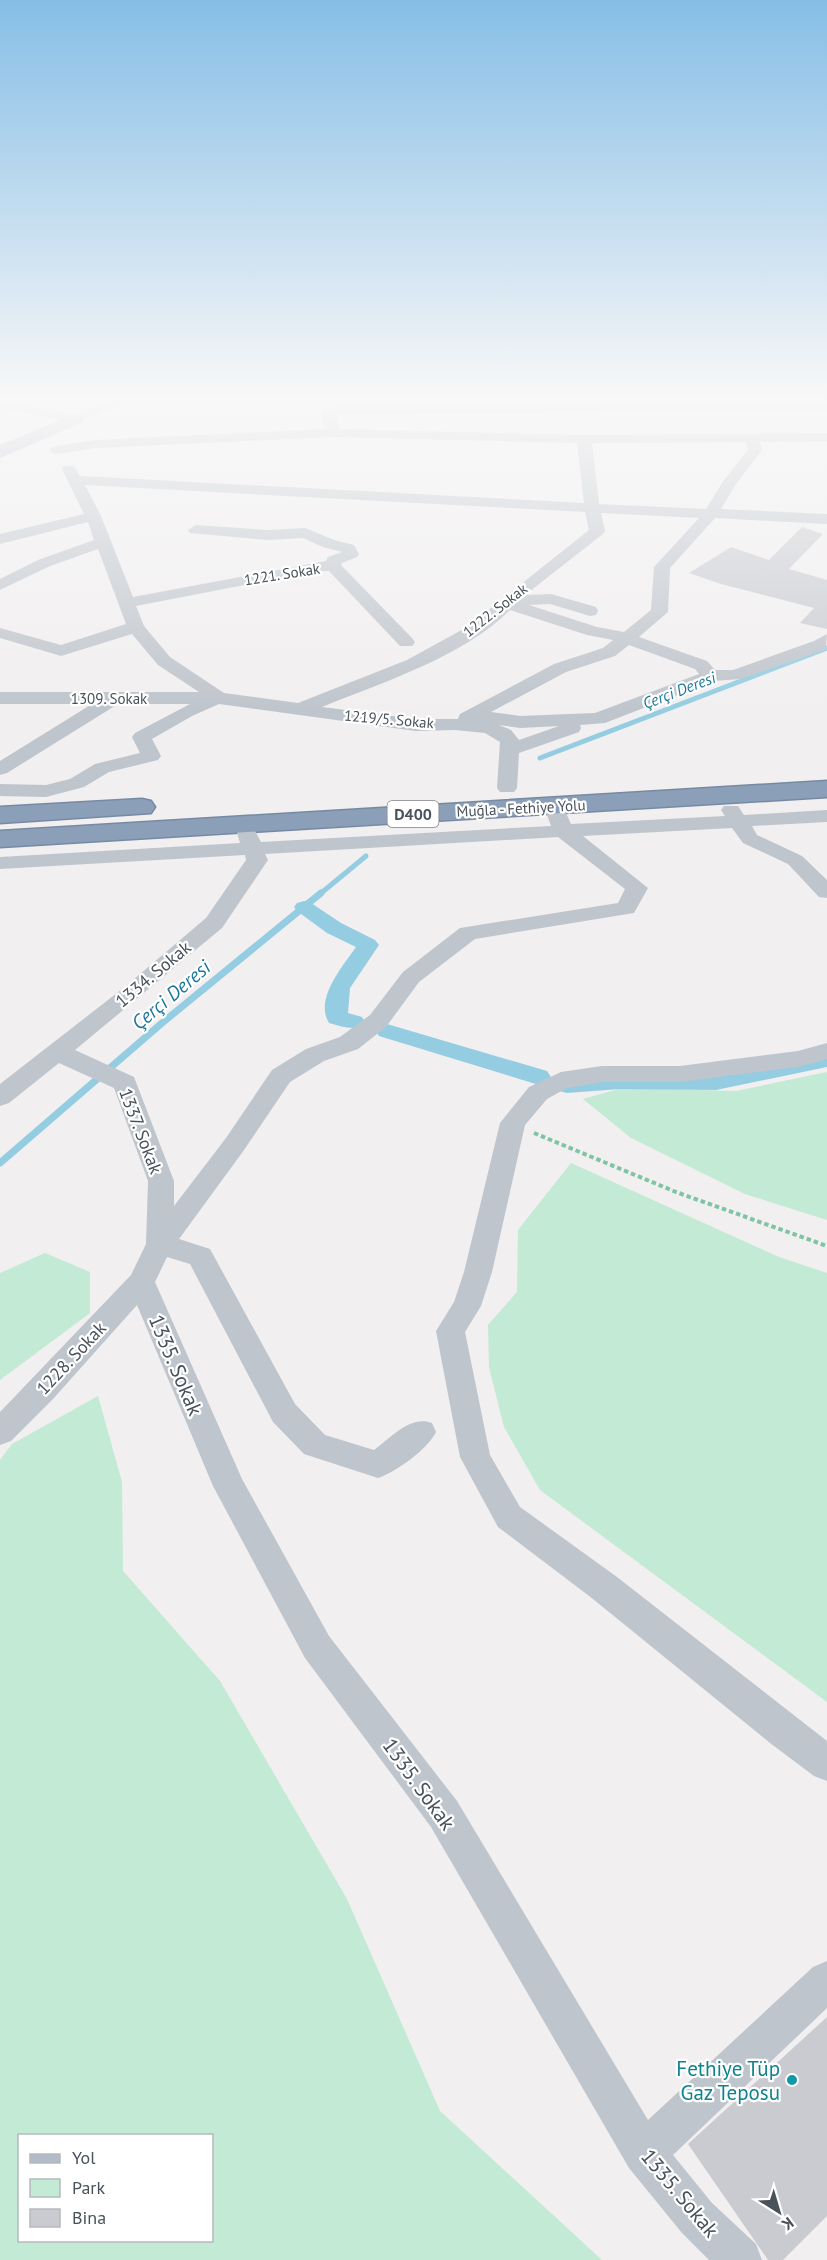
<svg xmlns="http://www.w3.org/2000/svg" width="827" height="2260" font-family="'PT Sans',sans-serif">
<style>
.green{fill:#c2ead4;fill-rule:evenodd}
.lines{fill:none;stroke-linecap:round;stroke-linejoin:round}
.stream-far2{stroke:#94cde2;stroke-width:4}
.stream-far1{stroke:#94cde2;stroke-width:5}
.stream{stroke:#94cde2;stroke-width:7}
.canal{fill:#94cde2;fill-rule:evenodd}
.building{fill:#c9cbd1}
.highway-casing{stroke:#778aa3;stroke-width:3}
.path{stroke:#7ec4a5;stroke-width:4;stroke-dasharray:4.5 3;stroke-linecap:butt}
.minor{fill:#bfc5cc;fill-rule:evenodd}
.major{fill:#b1bcca;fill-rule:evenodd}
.highway{fill:#8c9fb8;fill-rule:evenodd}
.culture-dot{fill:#0f9aa8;stroke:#fff;stroke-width:2}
.labels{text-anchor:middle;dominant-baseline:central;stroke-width:4.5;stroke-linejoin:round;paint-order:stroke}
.far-street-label{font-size:15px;fill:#49515a;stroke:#fff}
.far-water-label{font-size:16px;font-style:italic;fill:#1c7899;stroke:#fff}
.shield{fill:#fff;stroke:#80858c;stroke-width:1.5}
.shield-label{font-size:16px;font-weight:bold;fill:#49515a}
.street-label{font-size:18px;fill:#49515a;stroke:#fff}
.water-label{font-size:20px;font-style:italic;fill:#1c7899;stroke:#fff}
.near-street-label{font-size:21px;fill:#49515a;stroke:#fff}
.near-culture-label{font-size:21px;fill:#0d838f;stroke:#fff;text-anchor:end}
</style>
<rect width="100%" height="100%" fill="#f1efef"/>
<g class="green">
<polygon points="827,1072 827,1220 745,1194 631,1138 583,1099 622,1088 736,1091"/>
<polygon points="571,1163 779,1257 827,1273 827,1702 540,1490 504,1427 489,1367 488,1325 517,1292 518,1230"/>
<polygon points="45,1253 90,1272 90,1313 0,1380 0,1273"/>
<path d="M98,1396L122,1482L123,1571L220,1681L347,1899L440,2111L602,2260H0V1460L12,1444ZM20,2136H212V2240H20Z"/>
</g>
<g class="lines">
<polyline class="stream-far2" points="26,396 151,400 681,396"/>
<g class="stream-far1">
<polyline points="540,758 827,648"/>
<polyline points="320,894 366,856"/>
</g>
<polyline class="stream" points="0,1163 162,1023 321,893"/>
<g class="canal">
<path d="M304,901L311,903L341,923L375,940L379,945L350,988L348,1013L362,1017L365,1022L362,1027C351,1030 340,1026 329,1023C314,999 343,966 356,947L327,933L297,911L294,907L297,903Z"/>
<polygon points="387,1024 547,1071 551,1077 547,1083 539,1085 379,1036 376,1031 379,1026"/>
<polygon points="827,1051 827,1067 716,1090 620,1089 567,1093 559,1091 555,1085 559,1079 567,1077 620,1073 716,1074"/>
</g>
</g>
<g class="building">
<polygon points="802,527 823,534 789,569 827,580 827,629 800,623 814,608 721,584 689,573 731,547 769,560"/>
<polygon points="827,2017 827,2216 783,2260 768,2260 688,2144"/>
</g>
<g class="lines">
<g class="highway-casing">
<g id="highway">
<polygon points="827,781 827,797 0,847 0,831"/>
<polygon points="142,799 151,801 155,807 151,813 0,823 0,807"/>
</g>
</g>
<polyline class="path" points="534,1133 676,1192 827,1246"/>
<g class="minor">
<polygon points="119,396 136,396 134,399 75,423 0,408 0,400 74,415"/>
<path d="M827,402V410L335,415L339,429L584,435L827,433V441L760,442L762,450L736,484L721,509L827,514V524L715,518L670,568L668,612L639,637L707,661L715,670H733L814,641L827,634L826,649L741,679L713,681L605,723L580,725L581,728L579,732L519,753L517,788L514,792H500L497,788L500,742L485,733L455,730L416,731L219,704L192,716L152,739L161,756L158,760L109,772L84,787L46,797L0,796V784L46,785L70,779L95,764L140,753L132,737L135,733L190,704H118L7,773L0,775V761L92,704H0V692H199L158,665L132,634L61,656L0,638V628L61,645L126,624L98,549L50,566L0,590V579L38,560L94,540L88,522L0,544V534L84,514L62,469L64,466H74L80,476L584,503L577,443L333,437L95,448L57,454L52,453L50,450L52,447L95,440L325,429L321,412L323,409L342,405ZM746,442L748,450L724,480L706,509L599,504L592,443ZM85,485L585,512L589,530L467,627L407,660L298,703L224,693L170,657L144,626L136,606L317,571H329L400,646H412L415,642L412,638L341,565L342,563L357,557L359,554L354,545L334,540L305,528L267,530L196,525L188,530L190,533L267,540L303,538L323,547L342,552L328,557L326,561L133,597L101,516ZM601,513L699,518L654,567L651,610L624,632L597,627L529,605L550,604L590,616L596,615L598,611L596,607L551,594L525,595L603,534L605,531ZM510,610L587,635L613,640L603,648L554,664L460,714L458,719H416L322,707C383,682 463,657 510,610ZM629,645L695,669L699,674L595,713L520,716L491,712L566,672L615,656ZM499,725L520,728L559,726L519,740L511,730Z"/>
<path d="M554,800L561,802L571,824L725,816L721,810L724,806H738L744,815L827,810V822L752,826L757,835L802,856L827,880V898L819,897L788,864L743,843L732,828L583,836L648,888L634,913L475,939L419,982L386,1027L358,1049L324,1061L290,1082L244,1150L179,1239L210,1249L295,1404L325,1435L374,1450C391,1438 410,1415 432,1423L436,1432C428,1449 396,1472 378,1478L304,1454L273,1422L190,1264L167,1257L155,1282L242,1479L329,1636L457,1801L648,2120L813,1967L827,1961V2008L673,2155L712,2203L756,2244L762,2260H709L682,2233L629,2168L431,1827L305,1658L213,1486L137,1305L53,1399L11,1441L0,1445V1412L131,1275L146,1244L148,1181L114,1088L59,1063L9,1103L0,1106V1084L126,986L206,918L246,860L245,855L0,869V857L240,843L237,833L240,829L247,827L254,829L261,842L551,826L544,806L547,802ZM558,837L625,889L618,903L460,928L403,972L370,1015L340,1037L306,1049L272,1070L226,1138L174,1206V1181L134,1077L75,1050L222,928L268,860L265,854Z"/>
<polygon points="827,1043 827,1059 798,1067 680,1082 602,1082 567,1088 547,1099 525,1125 492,1272 481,1306 465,1332 490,1455 520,1507 617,1577 827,1741 827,1781 814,1776 770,1743 593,1599 498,1527 460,1457 436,1331 454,1302 464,1272 500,1123 529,1087 561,1072 602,1066 680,1066 798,1051"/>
</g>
<polygon class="major" points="75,414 81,415 84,419 81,423 0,458 0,445"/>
<use href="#highway" class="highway"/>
</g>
<linearGradient id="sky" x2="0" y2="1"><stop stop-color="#86bee6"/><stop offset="0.56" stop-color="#f9f8f8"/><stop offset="1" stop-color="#f9f8f8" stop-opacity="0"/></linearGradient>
<rect width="827" height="712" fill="url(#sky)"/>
<circle class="culture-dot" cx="792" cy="2080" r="6"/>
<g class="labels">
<g class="far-street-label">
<text transform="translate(282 574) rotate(-9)">1221. Sokak</text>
<text transform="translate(495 610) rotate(-38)">1222. Sokak</text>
<text x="109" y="698">1309. Sokak</text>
<text transform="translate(389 719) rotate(5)">1219/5. Sokak</text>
<text transform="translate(521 808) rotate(-3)">Muğla - Fethiye Yolu</text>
</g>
<g class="far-water-label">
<text transform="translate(679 690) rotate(-21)">Çerçi Deresi</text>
</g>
<rect class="shield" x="387.5" y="801" width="51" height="26" rx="4.5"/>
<g class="shield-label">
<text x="413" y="814">D400</text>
</g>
<g class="street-label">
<text transform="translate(153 974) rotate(-40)">1334. Sokak</text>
<text transform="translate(141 1131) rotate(69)">1337. Sokak</text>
<text transform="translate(71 1358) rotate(-47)">1228. Sokak</text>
</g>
<g class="water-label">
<text transform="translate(171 995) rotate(-40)">Çerçi Deresi</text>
</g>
<g class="near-street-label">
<text transform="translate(176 1365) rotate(67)">1335. Sokak</text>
<text transform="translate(419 1784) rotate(54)">1335. Sokak</text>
<text transform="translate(680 2193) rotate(50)">1335. Sokak</text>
</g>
<g class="near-culture-label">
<text x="780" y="2068">Fethiye Tüp<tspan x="780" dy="24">Gaz Teposu</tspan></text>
</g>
</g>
<rect x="18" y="2134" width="195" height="108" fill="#ffffff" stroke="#b6b9bd" stroke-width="1.5"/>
<rect x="30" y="2154" width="30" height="9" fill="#b1bcca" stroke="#b6b9bd" stroke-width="1.5"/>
<text x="72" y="2164" font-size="18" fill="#49515a">Yol</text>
<rect x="30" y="2179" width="30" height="18" fill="#c2ead4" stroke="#b6b9bd" stroke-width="1.5"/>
<text x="72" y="2194" font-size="18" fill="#49515a">Park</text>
<rect x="30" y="2209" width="30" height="18" fill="#c9cbd1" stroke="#b6b9bd" stroke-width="1.5"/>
<text x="72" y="2224" font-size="18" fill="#49515a">Bina</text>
<g transform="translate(779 2212) rotate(143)" stroke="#ffffff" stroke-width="4.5" paint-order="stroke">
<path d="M0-4.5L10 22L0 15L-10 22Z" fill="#49515a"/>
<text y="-9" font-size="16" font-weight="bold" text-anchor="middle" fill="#49515a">K</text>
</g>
</svg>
